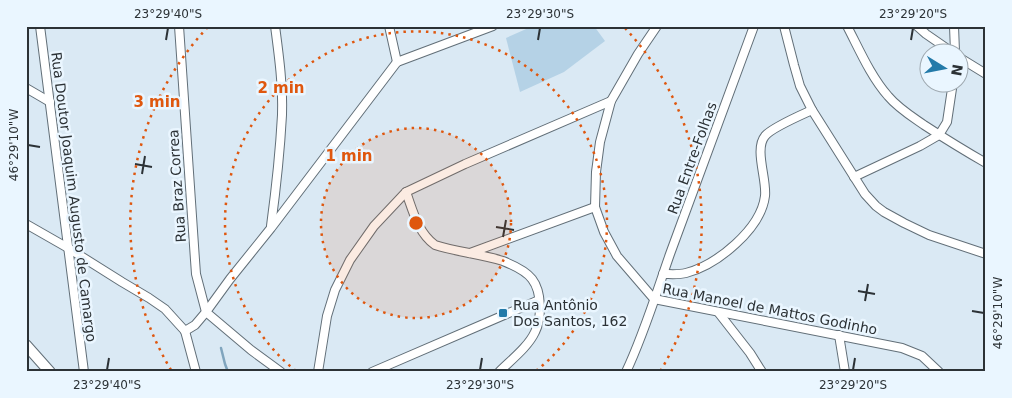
<svg xmlns="http://www.w3.org/2000/svg" width="1012" height="398" font-family="'DejaVu Sans',sans-serif">
<style>
.green{fill:#b5d2e6}
.lines{fill:none;stroke-linecap:round;stroke-linejoin:round}
.stream{stroke:#80a5be;stroke-width:2.5}
.minor-casing{stroke:#626f78;stroke-width:10}
.secondary-casing{stroke:#626f78;stroke-width:12}
.minor{stroke:#fff;stroke-width:8}
.secondary{stroke:#fff;stroke-width:10}
.ticks{fill:none;stroke:#2c3236;stroke-width:2}
.ring{fill:none;stroke:#df570e;stroke-width:2.5;stroke-dasharray:2.5 5}
.poi-dot{fill:#237aa9;stroke:#eaf6ff;stroke-width:2}
.labels{text-anchor:middle;dominant-baseline:central;stroke-width:5;stroke-linejoin:round;paint-order:stroke}
.street-label{font-size:14px;fill:#2c3236;stroke:#eaf6ff}
.poi-label{font-size:14px;fill:#2c3236;stroke:#eaf6ff;text-anchor:start}
.centre{fill:#df570e;stroke:#eaf6ff;stroke-width:2.5}
.ring-label{font-size:15px;text-anchor:middle;font-weight:bold;fill:#df570e;stroke:#eaf6ff;stroke-width:5;stroke-linejoin:round;paint-order:stroke}
.neatline{fill:none;stroke:#2c3236;stroke-width:2}
.ticks-label{font-size:12px;text-anchor:middle;fill:#2c3236}
</style>
<rect width="100%" height="100%" fill="#dae9f4"/>
<polygon class="green" points="533,26 594,26 605,41 564,72 520,92 506,38"/>
<g class="lines">
<polyline class="stream" points="221,348 225,364 228,372"/>
<g class="minor-casing">
<g id="minor">
<polyline points="40,26 84,372"/>
<polyline points="179,26 195,260 196,274 206,312 251,350 281,372"/>
<polyline points="389,26 397,62"/>
<polyline points="657,26 638,54 611,101 600,142 596,172 595,207 604,232 617,256 654,299 902,348 922,356 939,372"/>
<polyline points="784,26 794,65 800,86 812,110 865,194 876,206 884,212 904,223 929,235 986,254"/>
<path d="M847,26C859,49 871,77 888,96C898,108 911,116 924,125C944,138 965,151 986,163"/>
<polyline points="917,26 926,34 952,52"/>
<polyline points="954,26 955,52"/>
<polyline points="960,58 986,74"/>
<polyline points="26,88 50,102"/>
<polyline points="854,177 920,146 939,135 947,122 953,82"/>
<path d="M406,192C413,211 418,233 435,245C457,252 481,254 503,261C513,265 526,271 532,279C542,292 542,318 535,332C528,347 511,360 499,372"/>
<polyline points="26,224 68,248 122,282 149,298 165,309 185,331"/>
<path d="M271,226C276,189 280,152 282,115C283,85 279,56 275,26"/>
<polyline points="470,253 595,207"/>
<path d="M663,274C670,274 678,275 686,273C717,265 761,229 765,196C767,179 754,149 765,136C771,128 801,115 812,110"/>
<polyline points="718,312 750,353 762,372"/>
<polyline points="185,331 195,325 206,312 230,279 271,228 397,62 493,26"/>
<polyline points="185,331 196,372"/>
<polyline points="839,335 845,372"/>
<polyline points="318,372 327,316 335,290 350,260 374,226 406,192 465,164 611,101"/>
<polyline points="372,372 539,300"/>
<path d="M626,372C644,334 656,294 670,254C698,178 726,102 754,26"/>
</g>
</g>
<g class="secondary-casing">
<polyline id="secondary" points="26,345 50,372"/>
</g>
<use href="#minor" class="minor"/>
<use href="#secondary" class="secondary"/>
</g>
<path class="ticks" d="M166,40L168,28M538,40L540,28M911,40L913,28M28,145L40,147M135,164L152,167M142,174L145,156M496,227L514,230M503,237L506,220M858,291L875,294M865,301L868,284M972,311L984,313M107,370L109,358M480,370L482,358M853,370L855,358"/>
<circle cx="416" cy="223" r="95" fill="#df570e" fill-opacity=".12"/>
<g class="ring">
<circle cx="416" cy="223" r="95"/>
<path d="M296 371A191 191 0 1 1 536 371"/>
<path d="M171 370A286 286 0 0 1 207 28M625 28A286 286 0 0 1 661 370"/>
</g>
<rect class="poi-dot" x="498" y="308" width="10" height="10" rx="2.5"/>
<g class="labels">
<g class="street-label">
<text transform="translate(692 158) rotate(-70)">Rua Entre-Folhas</text>
<text transform="translate(177 186) rotate(-94)">Rua Braz Correa</text>
<text transform="translate(74 197) rotate(83)">Rua Doutor Joaquim Augusto de Camargo</text>
<text transform="translate(770 309) rotate(11)">Rua Manoel de Mattos Godinho</text>
</g>
<g class="poi-label">
<text x="513" y="305">Rua Antônio<tspan x="513" dy="16">Dos Santos, 162</tspan></text>
</g>
</g>
<circle cx="416" cy="223" r="8" class="centre"/>
<g class="ring-label">
<text x="281" y="93">2 min</text>
<text x="157" y="107">3 min</text>
<text x="349" y="161">1 min</text>
</g>
<rect width="1012" height="398" fill="none" stroke="#eaf6ff" stroke-width="55"/>
<g transform="translate(944 68) rotate(100)"><circle r="24" fill="#eaf6ff" stroke="#9ea8af"/>
<path d="M0-4L9 19L0 12L-9 19Z" fill="#237aa9"/>
<text y="-8" font-size="14" font-weight="bold" text-anchor="middle" fill="#2c3236">N</text>
</g>
<rect x="28" y="28" width="956" height="342" class="neatline"/>
<g class="ticks-label">
<text x="168" y="18">23°29'40"S</text>
<text x="540" y="18">23°29'30"S</text>
<text x="913" y="18">23°29'20"S</text>
<text transform="translate(14 145) rotate(-90)" y="4">46°29'10"W</text>
<text transform="translate(998 313) rotate(-90)" y="4">46°29'10"W</text>
<text x="107" y="389">23°29'40"S</text>
<text x="480" y="389">23°29'30"S</text>
<text x="853" y="389">23°29'20"S</text>
</g>
</svg>
